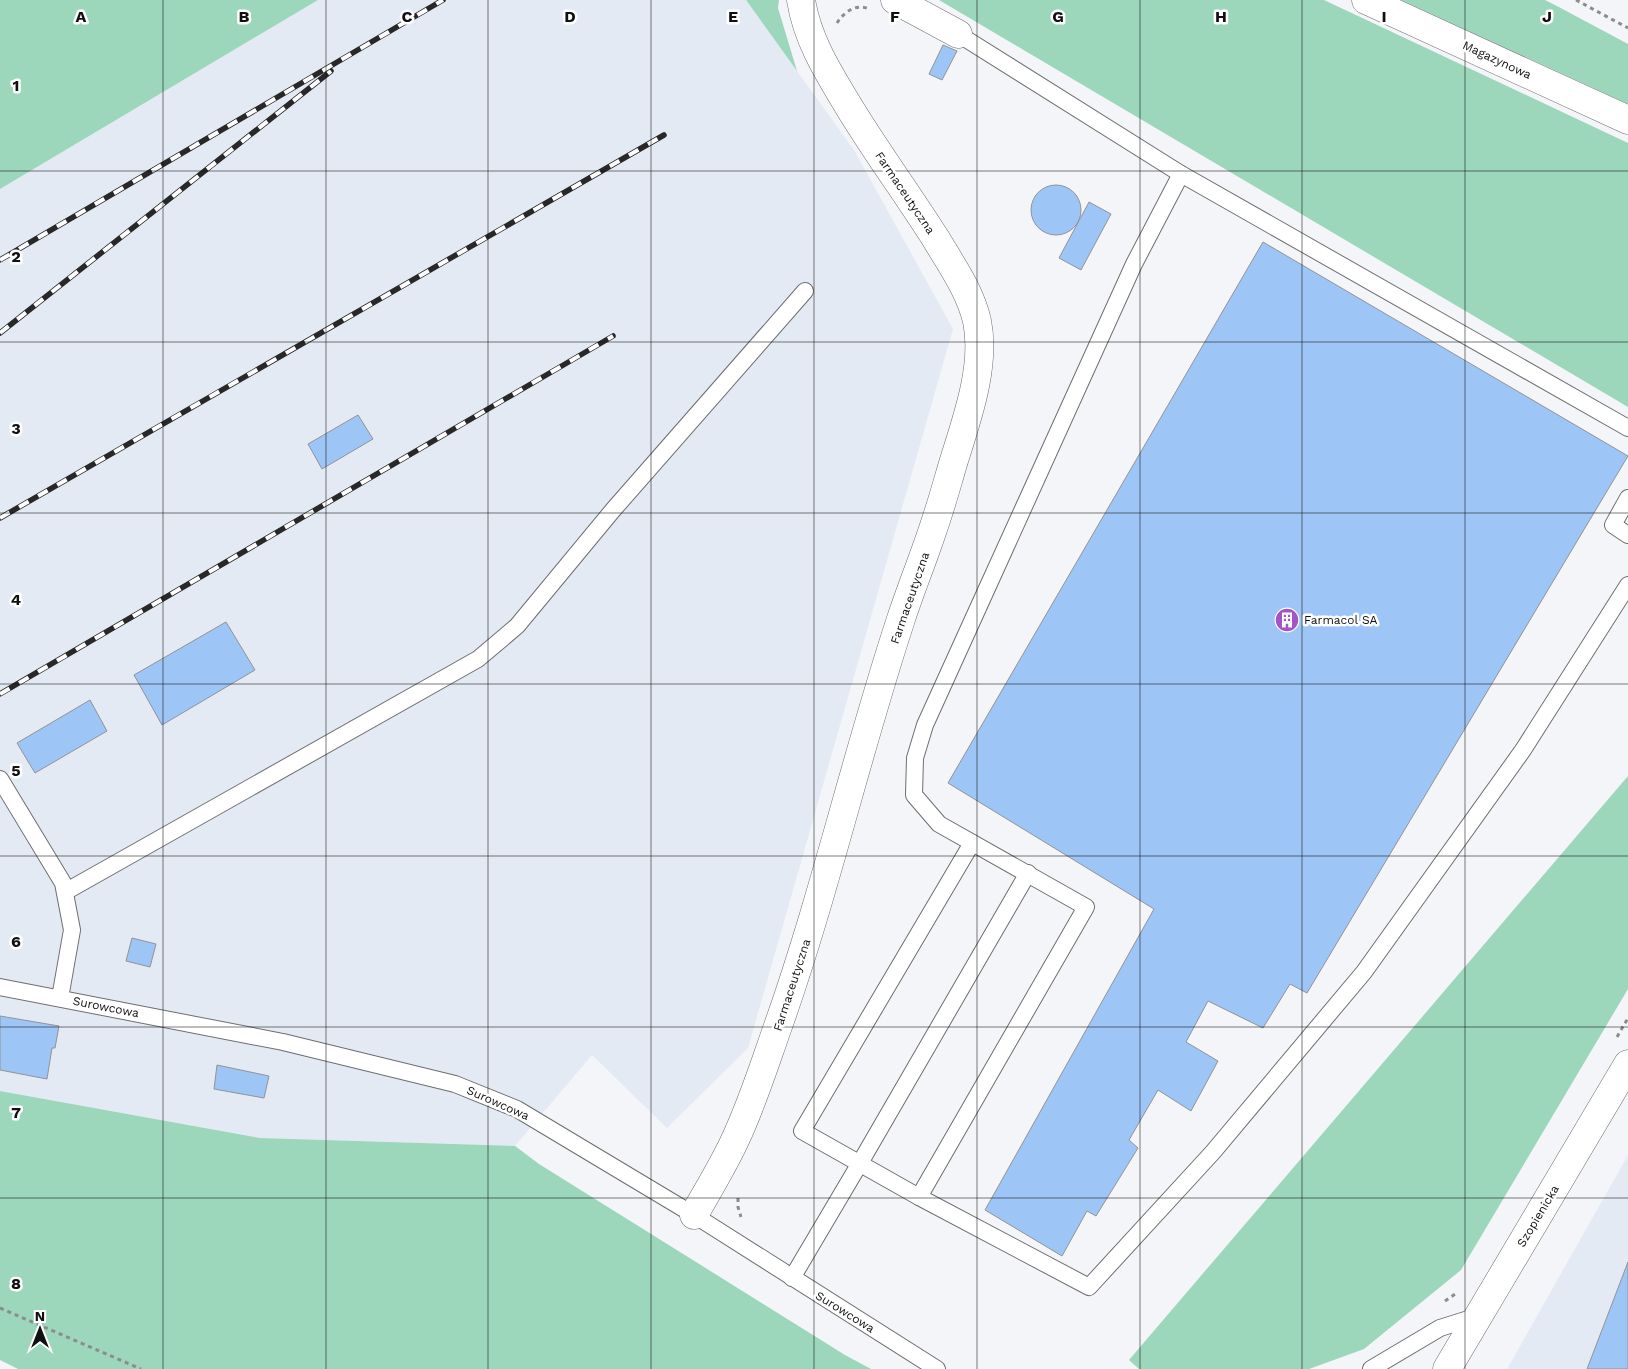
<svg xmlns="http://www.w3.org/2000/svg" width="1628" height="1369" font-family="'Work Sans',sans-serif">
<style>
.built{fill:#e4eaf3}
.green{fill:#9cd6bb}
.building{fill:#9dc5f5;stroke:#929395}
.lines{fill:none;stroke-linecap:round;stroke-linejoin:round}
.service-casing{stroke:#6d6e70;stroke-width:18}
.minor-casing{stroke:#6d6e70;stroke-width:29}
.tertiary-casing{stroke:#6d6e70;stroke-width:29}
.path{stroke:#8b8c8e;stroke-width:3;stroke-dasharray:4 4;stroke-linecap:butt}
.service{stroke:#fff;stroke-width:16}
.minor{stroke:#fff;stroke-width:28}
.tertiary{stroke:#fff;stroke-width:28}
.rail-casing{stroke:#282829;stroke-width:5.5}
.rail{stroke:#fff;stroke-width:4;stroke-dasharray:11;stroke-linecap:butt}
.grid{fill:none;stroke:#101011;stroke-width:1;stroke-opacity:0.55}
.labels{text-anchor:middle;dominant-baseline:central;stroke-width:5;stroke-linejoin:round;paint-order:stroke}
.street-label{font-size:12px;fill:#101011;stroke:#fff}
.poi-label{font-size:12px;fill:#101011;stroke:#fff;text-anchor:start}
.grid-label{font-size:16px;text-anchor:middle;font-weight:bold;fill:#101011;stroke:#fff;stroke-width:5;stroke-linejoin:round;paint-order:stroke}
</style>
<rect width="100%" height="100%" fill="#f4f5f8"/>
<g class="built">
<polygon points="318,0 746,0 854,150 953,329 748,1048 667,1128 592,1055 515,1146 260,1138 0,1091 0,189"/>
<polygon points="1628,1155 1628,1369 1507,1369"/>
</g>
<g class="green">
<polygon points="0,0 318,0 0,189"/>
<polygon points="746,0 779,0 778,8 797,71"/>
<polygon points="939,0 1324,0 1628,143 1628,407"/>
<polygon points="1401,0 1545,0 1555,5 1628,44 1628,104"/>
<polygon points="1628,776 1628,989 1461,1270 1364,1349 1309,1369 1139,1369 1129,1360"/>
<polygon points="0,1091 260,1138 515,1146 539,1164 845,1355 871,1369 18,1369 0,1360"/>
</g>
<g class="building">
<polygon points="943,45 957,51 942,80 929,74"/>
<circle cx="1056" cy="210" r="25"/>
<polygon points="1089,202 1111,214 1081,270 1059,258"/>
<polygon points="1263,242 1628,456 1307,993 1290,984 1263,1028 1208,1001 1186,1042 1218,1061 1191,1111 1158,1090 1129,1140 1138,1148 1096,1216 1087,1211 1062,1256 985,1210 1154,909 948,783"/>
<polygon points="358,415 373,439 322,469 308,444"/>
<polygon points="226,622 255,670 162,725 134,675"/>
<polygon points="90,700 107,731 35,773 17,743"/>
<polygon points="132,938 156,944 150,967 126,961"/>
<polygon points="0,1016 59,1026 55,1048 52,1048 47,1079 0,1070"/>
<polygon points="217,1065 269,1076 264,1098 214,1089"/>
<polygon points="1628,1262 1628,1369 1587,1369"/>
</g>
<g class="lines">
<g class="service-casing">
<g id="service">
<polyline points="958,34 1181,174"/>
<polyline points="1628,498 1613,525 1628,535"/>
<polyline points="0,779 63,883 72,930 60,998"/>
<polyline points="972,843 802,1131 919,1197 1089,1287 1213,1152 1364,972 1523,750 1628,585"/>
<polyline points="65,892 478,659 517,626 613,510 805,291"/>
<polyline points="0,987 283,1042 455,1084 517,1109 694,1215 937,1369"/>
<polyline points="919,1197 1086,907 939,824 914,795 915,758 925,725 1134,264 1181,174 1628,428"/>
<polyline points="792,1278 860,1163 1028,873"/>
<polyline points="1371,1369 1440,1328 1478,1316"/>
</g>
</g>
<g class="minor-casing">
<g id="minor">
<polyline points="895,0 958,34"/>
<polyline points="1366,0 1628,120"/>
<path d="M694,1215C708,1190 723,1166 735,1140C752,1104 764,1066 777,1029C825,894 856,755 901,619C911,588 924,557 934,526C942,503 948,480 955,457C968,416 986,364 977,321C970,291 952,266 936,239C907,193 874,149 846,102C826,69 807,38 801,0"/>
</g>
</g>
<g class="tertiary-casing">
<polyline id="tertiary" points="1447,1369 1628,1064"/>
</g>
<g class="path">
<polyline points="1576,0 1628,28"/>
<path d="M837,23C844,12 856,3 869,9"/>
<polyline points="1617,1037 1628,1018"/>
<polyline points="738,1198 738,1207 741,1217"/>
<polyline points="1445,1301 1458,1292"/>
<polyline points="0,1308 141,1369"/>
</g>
<use href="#service" class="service"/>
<use href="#minor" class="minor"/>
<use href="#tertiary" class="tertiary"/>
<g class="rail-casing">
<g id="rail">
<polyline points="0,260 443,0"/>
<polyline points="0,333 331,71"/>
<polyline points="0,518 664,135"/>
<polyline points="0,694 613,336"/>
</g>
</g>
<use href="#rail" class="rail"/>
</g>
<path class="grid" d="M163,0V1369M326,0V1369M488,0V1369M651,0V1369M814,0V1369M977,0V1369M1140,0V1369M1302,0V1369M1465,0V1369M0,171H1628M0,342H1628M0,513H1628M0,684H1628M0,856H1628M0,1027H1628M0,1198H1628"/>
<defs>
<g id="building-disc" transform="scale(1.25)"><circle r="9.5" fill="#a354c6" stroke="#fff"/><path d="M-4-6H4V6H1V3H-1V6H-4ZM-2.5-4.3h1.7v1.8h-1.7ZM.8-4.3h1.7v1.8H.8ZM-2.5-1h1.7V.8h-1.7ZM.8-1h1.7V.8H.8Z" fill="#fff"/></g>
</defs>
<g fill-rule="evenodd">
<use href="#building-disc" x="1287" y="620"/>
</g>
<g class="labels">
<g class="street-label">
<text transform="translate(1497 60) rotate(25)">Magazynowa</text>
<text transform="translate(905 193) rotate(56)">Farmaceutyczna</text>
<text transform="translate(910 598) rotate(-71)">Farmaceutyczna</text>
<text transform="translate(792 985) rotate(-72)">Farmaceutyczna</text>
<text transform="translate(106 1007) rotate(11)">Surowcowa</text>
<text transform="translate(498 1103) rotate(24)">Surowcowa</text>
<text transform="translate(1538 1216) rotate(-59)">Szopienicka</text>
<text transform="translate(845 1312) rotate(32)">Surowcowa</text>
</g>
<g class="poi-label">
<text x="1304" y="620">Farmacol SA</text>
</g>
</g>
<g class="grid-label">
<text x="81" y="22">A</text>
<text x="244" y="22">B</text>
<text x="407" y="22">C</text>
<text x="570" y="22">D</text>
<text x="733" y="22">E</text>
<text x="895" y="22">F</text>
<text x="1058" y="22">G</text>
<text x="1221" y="22">H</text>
<text x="1384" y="22">I</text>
<text x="1547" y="22">J</text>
<text x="16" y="91">1</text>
<text x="16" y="262">2</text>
<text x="16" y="434">3</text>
<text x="16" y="605">4</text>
<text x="16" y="776">5</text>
<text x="16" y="947">6</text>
<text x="16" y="1118">7</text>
<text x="16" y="1289">8</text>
</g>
<g transform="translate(40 1329)" stroke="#ffffff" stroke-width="4" paint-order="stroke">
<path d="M0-4L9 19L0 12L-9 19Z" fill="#101011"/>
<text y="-8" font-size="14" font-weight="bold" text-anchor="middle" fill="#101011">N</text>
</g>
</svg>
